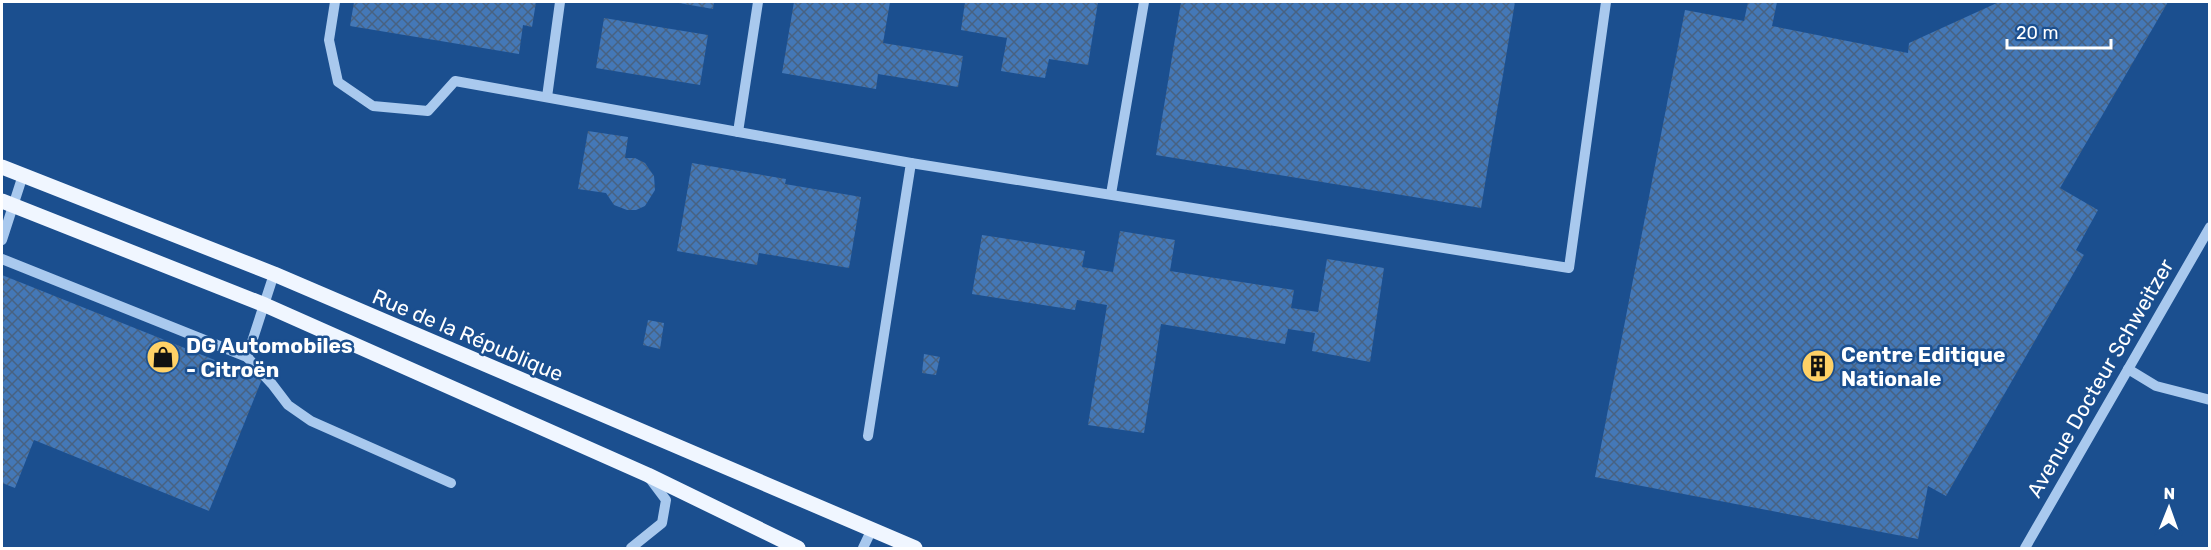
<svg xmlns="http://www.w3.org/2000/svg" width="2211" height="550" font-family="Rubik,sans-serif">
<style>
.building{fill:url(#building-cross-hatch)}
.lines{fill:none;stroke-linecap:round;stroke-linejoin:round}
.minor{stroke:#a9c9ee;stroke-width:10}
.major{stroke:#f0f6ff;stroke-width:15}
.labels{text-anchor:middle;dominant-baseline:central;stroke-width:5;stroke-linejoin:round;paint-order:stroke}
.street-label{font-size:21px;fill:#fff;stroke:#1b4f8f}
.poi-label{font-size:21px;font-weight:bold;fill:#fff;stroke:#1b4f8f;text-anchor:start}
</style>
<defs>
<pattern id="building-cross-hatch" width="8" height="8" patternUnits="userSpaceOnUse" patternTransform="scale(1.5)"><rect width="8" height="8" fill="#4478b7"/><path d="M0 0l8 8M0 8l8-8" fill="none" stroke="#486282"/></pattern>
</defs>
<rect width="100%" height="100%" fill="#1b4f8f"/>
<g class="building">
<polygon points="354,2 536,2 532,27 523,25 519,54 350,26"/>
<polygon points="673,2 714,2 713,9"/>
<polygon points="794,2 890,2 883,43 963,56 958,87 878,74 876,89 782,73"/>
<polygon points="965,2 1098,2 1088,65 1049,59 1045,78 1001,71 1007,38 961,30"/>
<polygon points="1181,2 1515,2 1481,208 1156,155"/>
<polygon points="1748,2 1777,2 1772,26 1908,53 1909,43 1999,2 2168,2 2060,188 2098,210 2076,250 2084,255 1946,496 1928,486 1918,539 1595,477 1685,10 1744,21"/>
<polygon points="604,18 708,35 700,85 596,68"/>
<polygon points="588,131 628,137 625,158 635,158 645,163 654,176 655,190 645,206 636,210 627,210 614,205 606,193 578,189"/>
<polygon points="692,163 786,179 785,184 861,197 849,268 759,253 757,265 677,251"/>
<polygon points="1120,231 1175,240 1170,271 1294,290 1291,308 1318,312 1327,259 1384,268 1370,362 1312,351 1315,333 1288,329 1285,344 1161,324 1144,433 1088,425 1107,305 1077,300 1075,310 972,294 982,235 1085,251 1082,267 1113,272"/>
<polygon points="2,275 262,379 209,511 34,440 15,488 2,483"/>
<polygon points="648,320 664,323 660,349 643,345"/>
<polygon points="924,354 940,357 936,375 922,373"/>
</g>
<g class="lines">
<g class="minor">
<polyline points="335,2 329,40 338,82 373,106 428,111 455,81 911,163 868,436"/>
<polyline points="547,97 560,2"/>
<polyline points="738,132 758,2"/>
<polyline points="911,163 1569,268 1606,2"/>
<polyline points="1111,194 1144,2"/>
<polyline points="2,240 23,175"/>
<polyline points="2,259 247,357 274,274"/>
<polyline points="247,357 272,384 288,405 311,421 451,483"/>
<polyline points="2128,369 2156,386 2210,400"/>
<polyline points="631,548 662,523 666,500 648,476"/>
<polyline points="863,548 872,529"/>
<polyline points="2025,548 2210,227"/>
</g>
<g class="major">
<polyline points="2,167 274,274 915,548"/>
<polyline points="2,201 265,305 648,475 798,548"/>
</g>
</g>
<defs>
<g id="shop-disc" transform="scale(1.725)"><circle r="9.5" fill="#ffd166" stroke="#1b4f8f"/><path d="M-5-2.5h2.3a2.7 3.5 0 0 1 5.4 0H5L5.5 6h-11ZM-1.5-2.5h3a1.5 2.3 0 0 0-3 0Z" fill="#111"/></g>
<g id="building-disc" transform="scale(1.725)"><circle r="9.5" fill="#ffd166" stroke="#1b4f8f"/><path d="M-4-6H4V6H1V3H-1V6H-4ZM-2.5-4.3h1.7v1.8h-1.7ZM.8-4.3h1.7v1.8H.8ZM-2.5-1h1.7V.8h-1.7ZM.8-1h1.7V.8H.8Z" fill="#111"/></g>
</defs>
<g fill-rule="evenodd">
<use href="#shop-disc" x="163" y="357"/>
<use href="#building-disc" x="1818" y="366"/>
</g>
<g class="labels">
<g class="street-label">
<text transform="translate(468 335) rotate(23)">Rue de la République</text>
<text transform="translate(2100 378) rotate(-60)">Avenue Docteur Schweitzer</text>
</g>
<g class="poi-label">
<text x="186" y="345">DG Automobiles<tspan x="186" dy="24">- Citroën</tspan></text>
<text x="1841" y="354">Centre Editique<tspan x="1841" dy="24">Nationale</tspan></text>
</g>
</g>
<rect width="2211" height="550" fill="none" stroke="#ffffff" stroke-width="6"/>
<g transform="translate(2169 508) rotate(1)" stroke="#1b4f8f" stroke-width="4.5" paint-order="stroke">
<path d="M0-4.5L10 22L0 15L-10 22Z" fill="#ffffff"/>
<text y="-9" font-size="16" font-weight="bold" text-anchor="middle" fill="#ffffff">N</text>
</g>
<path d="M2007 39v9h104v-9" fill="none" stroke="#ffffff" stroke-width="3"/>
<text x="2016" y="39" font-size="18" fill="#ffffff" stroke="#1b4f8f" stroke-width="4.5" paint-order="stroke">20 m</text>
</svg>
